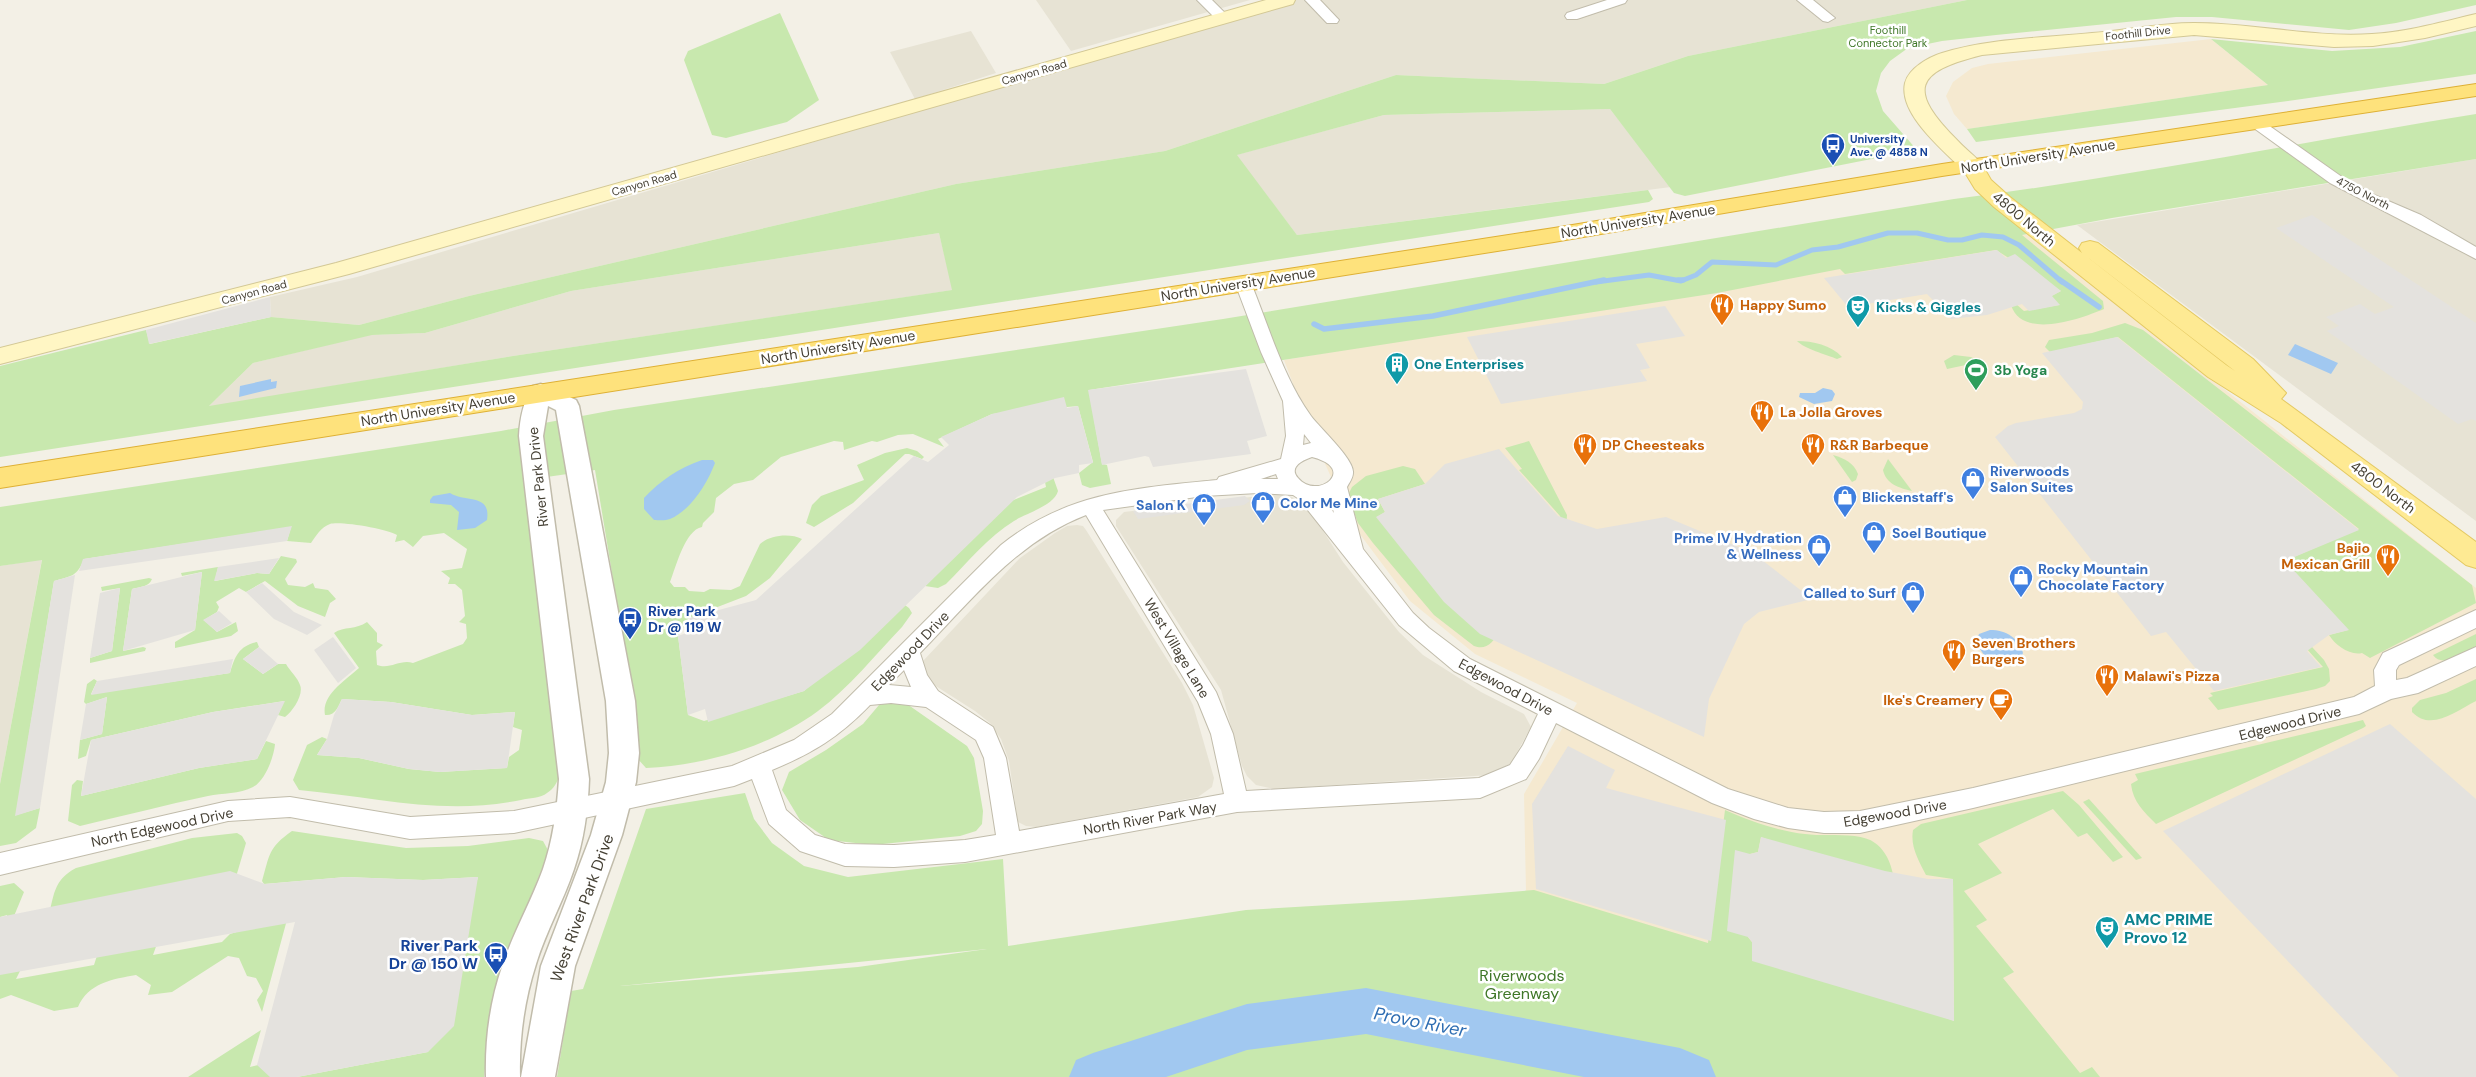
<svg xmlns="http://www.w3.org/2000/svg" width="2476" height="1077" font-family="'DM Sans',sans-serif">
<style>
.residential{fill:#e7e3d4}
.commercial{fill:#f5e9d0}
.green{fill:#c8e8ae;fill-rule:evenodd}
.parking{fill:#e4e2de}
.water{fill:#a1c8f0}
.lines{fill:none;stroke-linecap:round;stroke-linejoin:round}
.stream-far1{stroke:#a1c8f0;stroke-width:5}
.stream{stroke:#a1c8f0;stroke-width:5.5}
.river{fill:#a1c8f0;fill-rule:evenodd}
.minor-casing{stroke:#c1bcab;stroke-width:2}
.tertiary-casing{stroke:#c1bcab;stroke-width:3}
.secondary-casing{stroke:#d3c895;stroke-width:2}
.primary-casing{stroke:#e4c963;stroke-width:2}
.trunk-casing{stroke:#deb035;stroke-width:2}
.minor{fill:#fff;fill-rule:evenodd}
.tertiary{fill:#fff;fill-rule:evenodd}
.secondary{fill:#fff6c4;fill-rule:evenodd}
.primary{fill:#feea93;fill-rule:evenodd}
.trunk{fill:#fee27c;fill-rule:evenodd}
.labels{text-anchor:middle;dominant-baseline:central;stroke-width:5;stroke-linejoin:round;paint-order:stroke}
.far-park-label{font-size:11px;fill:#3f7728;stroke:#fff}
.far-street-label{font-size:11px;fill:#464135;stroke:#fff}
.far-transit-label{font-size:11px;font-weight:bold;fill:#164399;stroke:#fff;text-anchor:start}
.street-label{font-size:14px;fill:#464135;stroke:#fff}
.food-label{font-size:14px;font-weight:bold;fill:#c56008;stroke:#fff;text-anchor:start}
.culture-label{font-size:14px;font-weight:bold;fill:#0d838f;stroke:#fff;text-anchor:start}
.leisure-label{font-size:14px;font-weight:bold;fill:#27864d;stroke:#fff;text-anchor:start}
.shop-label{font-size:14px;font-weight:bold;fill:#366cbe;stroke:#fff;text-anchor:start}
.transit-label{font-size:14px;font-weight:bold;fill:#164399;stroke:#fff;text-anchor:start}
.near-street-label{font-size:16px;fill:#464135;stroke:#fff}
.near-culture-label{font-size:16px;font-weight:bold;fill:#0d838f;stroke:#fff;text-anchor:start}
.near-transit-label{font-size:16px;font-weight:bold;fill:#164399;stroke:#fff;text-anchor:end}
.near-park-label{font-size:16px;fill:#3f7728;stroke:#fff}
.near-water-label{font-size:18px;font-style:italic;fill:#2e6db2;stroke:#fff}
</style>
<rect width="100%" height="100%" fill="#f3f0e6"/>
<g class="residential">
<polygon points="1036,0 1250,0 1071,51"/>
<polygon points="1294,0 1967,0 1688,56 1604,84 1396,75 1165,151 956,184 469,296 359,325 271,317 270,297 357,277"/>
<polygon points="971,31 996,73 915,99 890,52"/>
<polygon points="1610,109 1671,187 1297,235 1236,155 1384,115"/>
<polygon points="2476,159 2476,521 2077,225"/>
<polygon points="939,233 953,290 507,357 208,407 253,363 368,335 425,333 571,291"/>
<polygon points="1276,494 1292,497 1302,503 1311,512 1343,562 1399,632 1423,655 1481,692 1524,714 1531,727 1511,763 1490,775 1274,789 1256,785 1247,776 1242,766 1221,690 1116,526 1116,520 1124,512"/>
<polygon points="1077,525 1083,526 1086,530 1182,683 1193,705 1214,778 1212,787 1198,797 1036,827 1026,826 1018,822 1017,816 1009,761 1001,739 990,723 975,711 931,683 922,669 923,661 1020,558 1055,533 1067,526"/>
<polygon points="42,559 0,784 0,566"/>
</g>
<g class="commercial">
<polygon points="2211,39 2268,85 1967,129 1954,114 1946,96 1953,82 1972,68 1988,64"/>
<polygon points="2028,234 2476,588 2476,1077 2054,1077 1982,1032 1526,891 1524,794 1577,703 1475,654 1410,601 1353,525 1316,444 1284,360"/>
</g>
<g class="green">
<path d="M1967,0H2476V5L2396,23L2349,30L2212,17H2176L1996,35L1942,41L1908,48L1890,61L1881,73L1876,91L1883,111L1917,150L1685,196L1674,193L1610,109L1384,115L1237,155L1297,235L1648,190L1653,199L1649,202L0,457V366L146,330L150,344L271,317L359,325L469,296L956,184L1165,151L1396,75L1604,84L1688,56ZM939,233L952,290L507,357L209,406L253,363L372,335L425,333L571,291Z"/>
<polygon points="780,13 819,100 787,122 726,138 712,135 684,60 688,51"/>
<polygon points="2476,31 2476,74 2288,101 1976,142 1967,129 2268,85 2211,39 2332,51 2400,47"/>
<path d="M2476,114V159L2112,218L2022,235L2103,301L2104,309C2080,319 2022,340 2011,305L2016,304L2024,311L2059,305L2051,296L2061,291L1996,250L1845,274L1840,269L1717,293L1089,390L1102,464L1107,465L1111,484L1090,488L1082,485L1079,473L1093,462L1078,406L992,414L938,439L944,447L913,434L898,435L877,442L872,441L844,450L843,442L834,441L781,457L753,480L734,484L716,498L714,512L703,523L702,527C685,530 676,567 670,582L674,587H685L689,591L704,592L710,589L731,590L740,586L760,544C770,535 790,533 802,539L770,578L746,596L689,618L678,636L688,715L704,721L804,691L895,598L909,608L912,613L902,627C875,655 849,688 818,711C769,747 706,765 646,768L637,758L633,700L595,470L526,480L560,775C557,782 554,789 547,793C541,798 529,798 521,800C443,816 376,797 299,790L293,780L307,745L322,737L327,739L317,755L359,758L409,769L440,772L507,768L509,757L519,750L522,730L513,727L515,712L472,715L391,702L342,699C338,707 335,716 325,715C321,695 346,680 359,668L334,633C344,626 356,630 367,622L377,633V642L383,645L376,651L377,665C390,670 400,659 413,663L463,644L467,638L466,624L459,622L465,616L462,590L455,584H448L450,578L441,571L462,568L467,549L444,533L423,536L413,547L404,540L395,542L397,535C387,529 341,521 330,524C321,527 316,536 311,543L287,541L291,527L84,559C77,577 71,576 54,581L16,815L40,808L36,828L16,843L0,846V784L42,560L0,566V507L501,431L614,410L1223,319L1954,199C2129,177 2302,142 2476,114Z"/>
<path d="M2125,323L2143,330L2472,585L2476,603L2370,658L2362,653C2350,656 2335,645 2329,635L2348,630L2284,561L2359,529L2118,337L2050,352L2045,347L2049,340L2092,333Z"/>
<path d="M1797,341C1813,341 1831,345 1842,357L1837,359C1827,355 1803,348 1797,341Z"/>
<polygon points="1954,355 1971,357 1980,362 1947,369 1944,361"/>
<polygon points="1529,441 1567,515 1566,528 1560,516 1519,470 1522,469 1505,448"/>
<polygon points="907,448 917,451 924,457 922,459 909,454 905,454 853,503 814,527 806,523 812,505 821,496 864,480 857,465 885,453"/>
<path d="M1833,455C1844,458 1854,463 1858,474L1856,480L1852,482Z"/>
<path d="M1888,459L1912,491C1899,488 1886,484 1883,470Z"/>
<path d="M1403,466L1415,469L1425,484L1378,499L1385,512L1377,517L1500,632C1493,641 1487,651 1474,646L1434,615L1373,543L1358,523L1353,510L1349,493L1352,487L1366,476Z"/>
<path d="M1044,477H1053L1058,491C1054,506 1026,513 1014,521C989,536 967,563 946,584L938,588L925,586L1011,501L1046,487Z"/>
<polygon points="281,556 296,559 297,562 285,579 288,585 305,587 313,583 315,588 328,590 336,599 330,603 325,617 298,606 265,581 246,592 239,588 216,602 219,607 217,612 204,620 217,632 236,622 238,631 231,636 175,648 175,642 195,630 202,572 182,576 181,573 218,567 215,581 257,573 269,574"/>
<path d="M149,578L152,579C149,587 139,587 132,589L123,651L143,647L146,648L145,651L90,663V658L112,651L120,588L102,591L101,587Z"/>
<polygon points="2277,609 2324,660 2329,669 2330,681 2325,686 2316,689 2218,710 2208,698 2213,696 2210,693 2323,667 2272,610"/>
<path d="M2476,634V646C2464,652 2443,669 2433,655Z"/>
<path d="M257,642L259,647L243,659L263,674L278,664H286C290,671 298,678 300,685C304,694 293,711 285,717L278,715L284,701L213,712L91,740L86,756L78,759L80,740L102,734L107,697L86,704L84,702L87,684L94,679L97,681L91,694L230,673C235,656 239,646 257,642Z"/>
<path d="M2476,679V701C2456,711 2431,732 2412,712V708L2420,700L2446,693Z"/>
<polygon points="889,702 907,704 967,746 974,758 983,811 982,824 976,831 960,836 873,845 829,840 800,820 782,790 789,772 826,750 863,724 879,705"/>
<path d="M2363,720L2366,726L2363,728L2156,824C2144,812 2133,802 2131,784L2138,780L2135,774Z"/>
<path d="M266,741L275,744C274,757 265,781 253,787C240,794 222,793 208,796C165,805 123,816 80,826L68,821L72,785L77,780L83,781L81,796L199,768L257,759Z"/>
<path d="M2063,791L2079,805L2123,857L2113,862L2087,833L2078,837L2053,809L1978,844L2002,873L1964,891L1987,920L1976,926L2014,972L2003,978L2080,1073L2092,1067L2100,1077H557L571,991L583,989L646,809L745,793L754,819L772,843L804,866L848,877L1003,859L1008,946L1246,910L1413,900L1534,890L1708,943L1725,810C1749,821 1778,831 1805,834C1825,837 1860,831 1875,843C1890,854 1892,870 1896,887L1761,837L1758,852L1750,854L1748,937L1752,942L1954,1021L1953,879L1926,875C1919,861 1910,847 1913,830L1921,824ZM987,949L858,967L620,986Z"/>
<polygon points="2089,799 2142,858 2136,860 2083,802"/>
<path d="M292,831L406,848L468,846L529,838L543,841L549,852C517,927 493,995 484,1077H297L428,1052L478,877L423,880L346,877L264,884L262,881C270,854 268,848 292,831Z"/>
<path d="M237,833L242,836L246,843L233,887L48,919C54,896 53,880 76,868L192,838Z"/>
<polygon points="14,883 24,892 9,928 7,915 0,917 0,886"/>
<path d="M288,916L262,1012L257,1000L263,991L256,978L247,976L239,958L228,956L172,992L148,995L151,985L136,975C113,979 88,983 78,1007L54,1011L11,995L0,999V963L20,971L16,979L94,965L103,937L163,927L153,955L222,942L230,934Z"/>
<polygon points="261,1030 250,1067 278,1060 276,1077 188,1077"/>
</g>
<g class="parking">
<polygon points="2312,215 2476,323 2476,421 2472,419 2458,424 2327,331 2339,326 2326,317 2360,304 2375,314 2394,307 2276,228"/>
<polygon points="1997,250 2006,258 2015,254 2061,291 2052,296 2060,305 2029,311 2022,304 1987,315 1951,319 1927,294 1848,307 1824,278"/>
<polygon points="270,297 271,317 149,344 146,330"/>
<polygon points="1665,306 1685,336 1636,344 1650,368 1640,370 1647,381 1501,404 1467,337"/>
<polygon points="2117,337 2359,530 2285,561 2349,630 2329,635 2307,651 2321,667 2214,691 2166,632 2151,636 1995,437 2008,426 2016,423 2074,413 2082,409 2083,402 2042,353"/>
<polygon points="1246,369 1267,436 1247,441 1251,454 1153,467 1149,457 1145,456 1102,465 1088,390"/>
<polygon points="1064,397 1067,408 1078,406 1093,463 1079,465 1079,473 1055,478 1017,497 860,650 804,691 708,722 705,709 688,715 678,636 692,631 689,618 756,600 914,456 928,462 949,445 941,437 992,414"/>
<polygon points="1499,449 1558,516 1597,529 1666,517 1753,553 1812,599 1759,612 1744,624 1709,699 1704,737 1480,634 1444,602 1376,517 1385,512 1378,499 1425,484 1445,464"/>
<polygon points="1245,496 1250,501 1244,505 1138,519 1133,511"/>
<polygon points="292,526 287,541 79,571 83,559"/>
<polygon points="279,558 269,574 257,573 214,581 218,567"/>
<polygon points="202,572 195,630 123,651 132,589"/>
<polygon points="75,575 40,808 15,816 54,581"/>
<polygon points="262,583 294,612 322,625 307,635 274,619 246,592"/>
<polygon points="120,588 112,651 90,658 100,593"/>
<polygon points="219,611 232,623 217,632 203,620"/>
<polygon points="333,637 356,668 338,683 314,650"/>
<polygon points="259,647 278,664 263,674 243,659"/>
<polygon points="233,659 230,673 91,695 97,681"/>
<polygon points="107,697 102,734 80,740 86,704"/>
<polygon points="342,699 391,702 472,715 515,712 507,768 440,772 409,769 359,758 317,755 327,739 334,715"/>
<polygon points="285,701 257,759 199,768 81,796 91,740 213,712"/>
<polygon points="2390,724 2476,799 2476,1077 2399,1077 2163,831"/>
<polygon points="1568,746 1615,770 1606,788 1726,820 1711,941 1536,889 1532,804"/>
<polygon points="1761,837 1885,871 1928,879 1953,879 1954,1021 1752,961 1752,942 1748,937 1727,931 1735,850 1750,854 1758,852"/>
<polygon points="230,871 265,884 346,877 423,880 478,877 454,1026 428,1052 297,1077 270,1077 257,1065 295,922 0,975 0,917"/>
</g>
<g class="water">
<polygon points="2295,344 2338,363 2331,374 2288,355"/>
<polygon points="271,379 271,382 277,381 276,388 239,397 240,386"/>
<polygon points="1823,388 1832,390 1835,394 1832,401 1814,404 1799,397 1800,393 1815,393"/>
<path d="M702,460H713L715,463C707,484 691,510 670,519C665,521 658,520 654,520L644,509V498C661,480 679,468 702,460Z"/>
<path d="M450,493C466,503 491,493 487,520L475,528L457,530L459,512L451,505L430,503V500L433,496Z"/>
<path d="M1990,630C2006,630 2019,638 2023,653L2019,662C2002,670 1979,659 1977,639L1979,634Z"/>
</g>
<g class="lines">
<polyline class="stream-far1" points="1596,282 1649,275 1681,281 1696,275 1712,262 1776,265 1812,250 1838,247 1888,233 1917,233 1948,240 1962,240 1982,235 2003,237 2019,245 2062,282"/>
<g class="stream">
<polyline points="1678,280 1683,280"/>
<polyline points="2060,280 2099,307"/>
<polyline points="1314,324 1324,329 1433,316 1604,280"/>
</g>
<polygon class="river" points="1366,988 1680,1048 1709,1060 1716,1077 1584,1077 1366,1034 1247,1050 1166,1077 1069,1077 1076,1060 1093,1053 1247,1004"/>
<g class="minor-casing">
<g id="minor">
<polygon points="1197,0 1212,0 1230,18 1228,21 1218,21"/>
<polygon points="1305,0 1320,0 1339,20 1337,23 1327,23"/>
<polygon points="1607,0 1627,0 1625,3 1577,19 1567,19 1565,16 1567,13"/>
<polygon points="1797,0 1813,0 1835,18 1828,22 1823,21"/>
<polygon points="2256,119 2261,120 2342,177 2372,194 2421,215 2476,247 2476,259 2330,183 2251,126 2249,123"/>
<path d="M1243,278L1249,279L1251,283C1269,327 1283,377 1311,416C1320,428 1355,460 1353,473C1353,478 1349,483 1347,487L1363,549L1413,613L1429,628L1470,659L1728,789L1788,808L1824,812L1860,811L1973,788L2354,697L2375,686L2374,670L2383,653L2476,610V628L2399,665L2396,670V680L2407,678L2476,647V666L2418,693L2391,699L2359,714L1973,808L1860,833H1824L1788,828L1754,819L1712,803L1556,723L1539,759L1526,779L1480,798L1237,812L965,862L894,867L845,866L800,851L769,824L752,779L734,786L514,833L410,839L290,817L228,821L0,875V853L228,801L290,797L410,817L514,811L732,766L794,740L832,714L1001,545C1067,492 1136,488 1217,480L1219,477L1281,459L1286,436L1283,401L1261,352L1235,283L1237,279ZM1304,434L1311,443L1303,445ZM1312,457C1359,469 1317,501 1298,478C1288,467 1303,460 1312,457ZM1276,474L1278,479H1261ZM1258,493L1293,495L1299,499L1399,625L1454,671L1538,714L1523,745L1510,765L1479,778L1246,791L1233,734L1216,692L1103,510L1204,496ZM1330,498L1334,513L1324,500ZM1086,515L1198,702L1211,734L1224,794L1019,831L1006,758L993,727L938,691L927,675L920,653C971,601 1016,542 1086,515ZM904,670L911,687L889,685ZM891,703L926,707L976,740L984,758L996,835L965,840L894,845L845,844L815,835L786,810L772,770C813,753 839,737 870,705Z"/>
</g>
</g>
<g class="tertiary-casing">
<path id="tertiary" d="M541,384L576,400L579,406L635,701L639,753L636,782L622,835L575,966L555,1077H521L541,966L591,835L606,782L609,753L606,701L556,410L548,406L543,436L589,779C588,810 584,840 574,869C563,902 546,931 536,964C524,1001 519,1039 520,1077H486C485,1039 490,1001 503,964C514,931 531,902 543,869C553,840 557,810 559,779L519,436C520,418 523,402 533,386Z"/>
</g>
<g class="secondary-casing">
<g id="secondary">
<polygon points="1266,0 1295,0 1293,4 349,274 0,364 0,348 336,263"/>
<path d="M2476,14V26L2425,38L2373,46L2334,47L2194,35L1982,55C1914,72 1907,90 1958,141C1966,150 1976,156 1983,166L1980,171L1972,172L1964,171C1944,151 1898,114 1905,83C1909,68 1929,57 1942,53C1990,38 2043,38 2092,33C2126,30 2161,23 2194,23C2254,23 2312,38 2372,34C2407,32 2442,22 2476,14Z"/>
</g>
</g>
<g class="primary-casing">
<polygon id="primary" points="1972,160 1980,161 1991,180 2010,197 2226,365 2235,371 2082,253 2079,248 2082,243 2090,241 2098,243 2253,359 2286,393 2281,399 2476,542 2476,568 2466,565 2281,423 2208,377 1994,207 1975,189 1961,166 1964,161"/>
</g>
<g class="trunk-casing">
<polygon id="trunk" points="2476,84 2476,96 1942,176 1554,242 0,488 0,468 1554,228 1942,164"/>
</g>
<use href="#minor" class="minor"/>
<use href="#tertiary" class="tertiary"/>
<use href="#secondary" class="secondary"/>
<use href="#primary" class="primary"/>
<use href="#trunk" class="trunk"/>
</g>
<defs>
<g id="bus-pin" transform="scale(1.25)"><path d="M0 17L-7.5 6A9.5 9.5 0 1 1 7.5 6Z" fill="#1a4fb4" stroke="#fff"/><path d="M-5-6H5V4H4V6H2V4H-2V6H-4V4H-5ZM-3.5-4V0h7V-4ZM-3.5 1.2v1.5H-2V1.2ZM2 1.2v1.5H3.5V1.2Z" fill="#fff"/></g>
<g id="restaurant-pin" transform="scale(1.25)"><path d="M0 17L-7.5 6A9.5 9.5 0 1 1 7.5 6Z" fill="#e8710a" stroke="#fff"/><path d="M-5-6h1v4h1v-4h1v4h1v-4h1v5L-1.5 .5V6h-2V.5L-5-1ZM5-6V6H3V1.5H1.5Q1.5-4 5-6Z" fill="#fff"/></g>
<g id="theatre-pin" transform="scale(1.25)"><path d="M0 17L-7.5 6A9.5 9.5 0 1 1 7.5 6Z" fill="#0f9aa8" stroke="#fff"/><path d="M-5-5.5Q0-4 5-5.5V0Q5 5 0 6Q-5 5-5 0ZM-3.3-2.5H-1v1.5H-3.3ZM1-2.5H3.3v1.5H1ZM-2.8 1Q0 5.5 2.8 1Z" fill="#fff"/></g>
<g id="building-pin" transform="scale(1.25)"><path d="M0 17L-7.5 6A9.5 9.5 0 1 1 7.5 6Z" fill="#0f9aa8" stroke="#fff"/><path d="M-4-6H4V6H1V3H-1V6H-4ZM-2.5-4.3h1.7v1.8h-1.7ZM.8-4.3h1.7v1.8H.8ZM-2.5-1h1.7V.8h-1.7ZM.8-1h1.7V.8H.8Z" fill="#fff"/></g>
<g id="stadium-pin" transform="scale(1.25)"><path d="M0 17L-7.5 6A9.5 9.5 0 1 1 7.5 6Z" fill="#2e9e5b" stroke="#fff"/><path d="M0-5a6.5 5 0 1 0 0 10a6.5 5 0 1 0 0-10ZM-3.5-1.8h7v3.6h-7Z" fill="#fff"/></g>
<g id="shop-pin" transform="scale(1.25)"><path d="M0 17L-7.5 6A9.5 9.5 0 1 1 7.5 6Z" fill="#3f7fe0" stroke="#fff"/><path d="M-5-2.5h2.3a2.7 3.5 0 0 1 5.4 0H5L5.5 6h-11ZM-1.5-2.5h3a1.5 2.3 0 0 0-3 0Z" fill="#fff"/></g>
<g id="cafe-pin" transform="scale(1.25)"><path d="M0 17L-7.5 6A9.5 9.5 0 1 1 7.5 6Z" fill="#e8710a" stroke="#fff"/><path d="M-5.5-4.5H6V0H3Q3 3.5 0 3.5H-2.5Q-5.5 3.5-5.5 0ZM3-3.2v2h1.7v-2ZM-6 4.5H4V6H-6Z" fill="#fff"/></g>
</defs>
<g fill-rule="evenodd">
<use href="#bus-pin" x="1833" y="145"/>
<use href="#restaurant-pin" x="1722" y="305"/>
<use href="#theatre-pin" x="1858" y="307"/>
<use href="#building-pin" x="1397" y="364"/>
<use href="#stadium-pin" x="1976" y="370"/>
<use href="#restaurant-pin" x="1762" y="412"/>
<use href="#restaurant-pin" x="1585" y="445"/>
<use href="#restaurant-pin" x="1813" y="445"/>
<use href="#shop-pin" x="1973" y="479"/>
<use href="#shop-pin" x="1845" y="497"/>
<use href="#shop-pin" x="1263" y="503"/>
<use href="#shop-pin" x="1204" y="505"/>
<use href="#shop-pin" x="1874" y="533"/>
<use href="#shop-pin" x="1819" y="546"/>
<use href="#restaurant-pin" x="2388" y="556"/>
<use href="#shop-pin" x="2021" y="577"/>
<use href="#shop-pin" x="1913" y="593"/>
<use href="#bus-pin" x="630" y="619"/>
<use href="#restaurant-pin" x="1954" y="651"/>
<use href="#restaurant-pin" x="2107" y="676"/>
<use href="#cafe-pin" x="2001" y="700"/>
<use href="#theatre-pin" x="2107" y="928"/>
<use href="#bus-pin" x="496" y="954"/>
</g>
<g class="labels">
<g class="far-park-label">
<text x="1888" y="30">Foothill<tspan x="1888" dy="13">Connector Park</tspan></text>
</g>
<g class="far-street-label">
<text transform="translate(2138 33) rotate(-6)">Foothill Drive</text>
<text transform="translate(1034 72) rotate(-16)">Canyon Road</text>
<text transform="translate(644 183) rotate(-16)">Canyon Road</text>
<text transform="translate(2363 193) rotate(27)">4750 North</text>
<text transform="translate(254 292) rotate(-15)">Canyon Road</text>
</g>
<g class="far-transit-label">
<text x="1850" y="139">University<tspan x="1850" dy="13">Ave. @ 4858 N</tspan></text>
</g>
<g class="street-label">
<text transform="translate(2038 156) rotate(-9)">North University Avenue</text>
<text transform="translate(2024 219) rotate(40)">4800 North</text>
<text transform="translate(1638 221) rotate(-9)">North University Avenue</text>
<text transform="translate(1238 284) rotate(-9)">North University Avenue</text>
<text transform="translate(838 347) rotate(-9)">North University Avenue</text>
<text transform="translate(438 409) rotate(-9)">North University Avenue</text>
<text transform="translate(538 477) rotate(-96)">River Park Drive</text>
<text transform="translate(2383 487) rotate(37)">4800 North</text>
<text transform="translate(1177 648) rotate(59)">West Village Lane</text>
<text transform="translate(910 651) rotate(-46)">Edgewood Drive</text>
<text transform="translate(1506 687) rotate(28)">Edgewood Drive</text>
<text transform="translate(2290 723) rotate(-14)">Edgewood Drive</text>
<text transform="translate(1895 813) rotate(-10)">Edgewood Drive</text>
<text transform="translate(1150 818) rotate(-10)">North River Park Way</text>
<text transform="translate(162 827) rotate(-12)">North Edgewood Drive</text>
</g>
<g class="food-label">
<text x="1740" y="305">Happy Sumo</text>
<text x="1780" y="412">La Jolla Groves</text>
<text x="1602" y="445">DP Cheesteaks</text>
<text x="1830" y="445">R&amp;R Barbeque</text>
<text x="2370" y="548" text-anchor="end">Bajio<tspan x="2370" dy="16">Mexican Grill</tspan></text>
<text x="1972" y="643">Seven Brothers<tspan x="1972" dy="16">Burgers</tspan></text>
<text x="2124" y="676">Malawi's Pizza</text>
<text x="1984" y="700" text-anchor="end">Ike's Creamery</text>
</g>
<g class="culture-label">
<text x="1876" y="307">Kicks &amp; Giggles</text>
<text x="1414" y="364">One Enterprises</text>
</g>
<g class="leisure-label">
<text x="1994" y="370">3b Yoga</text>
</g>
<g class="shop-label">
<text x="1990" y="471">Riverwoods<tspan x="1990" dy="16">Salon Suites</tspan></text>
<text x="1862" y="497">Blickenstaff's</text>
<text x="1280" y="503">Color Me Mine</text>
<text x="1186" y="505" text-anchor="end">Salon K</text>
<text x="1892" y="533">Soel Boutique</text>
<text x="1802" y="538" text-anchor="end">Prime IV Hydration<tspan x="1802" dy="16">&amp; Wellness</tspan></text>
<text x="2038" y="569">Rocky Mountain<tspan x="2038" dy="16">Chocolate Factory</tspan></text>
<text x="1896" y="593" text-anchor="end">Called to Surf</text>
</g>
<g class="transit-label">
<text x="648" y="611">River Park<tspan x="648" dy="16">Dr @ 119 W</tspan></text>
</g>
<g class="near-street-label">
<text transform="translate(582 908) rotate(-70)">West River Park Drive</text>
</g>
<g class="near-culture-label">
<text x="2124" y="919">AMC PRIME<tspan x="2124" dy="18">Provo 12</tspan></text>
</g>
<g class="near-transit-label">
<text x="478" y="945">River Park<tspan x="478" dy="18">Dr @ 150 W</tspan></text>
</g>
<g class="near-park-label">
<text x="1522" y="975">Riverwoods<tspan x="1522" dy="18">Greenway</tspan></text>
</g>
<g class="near-water-label">
<text transform="translate(1420 1022) rotate(11)">Provo River</text>
</g>
</g>
</svg>
